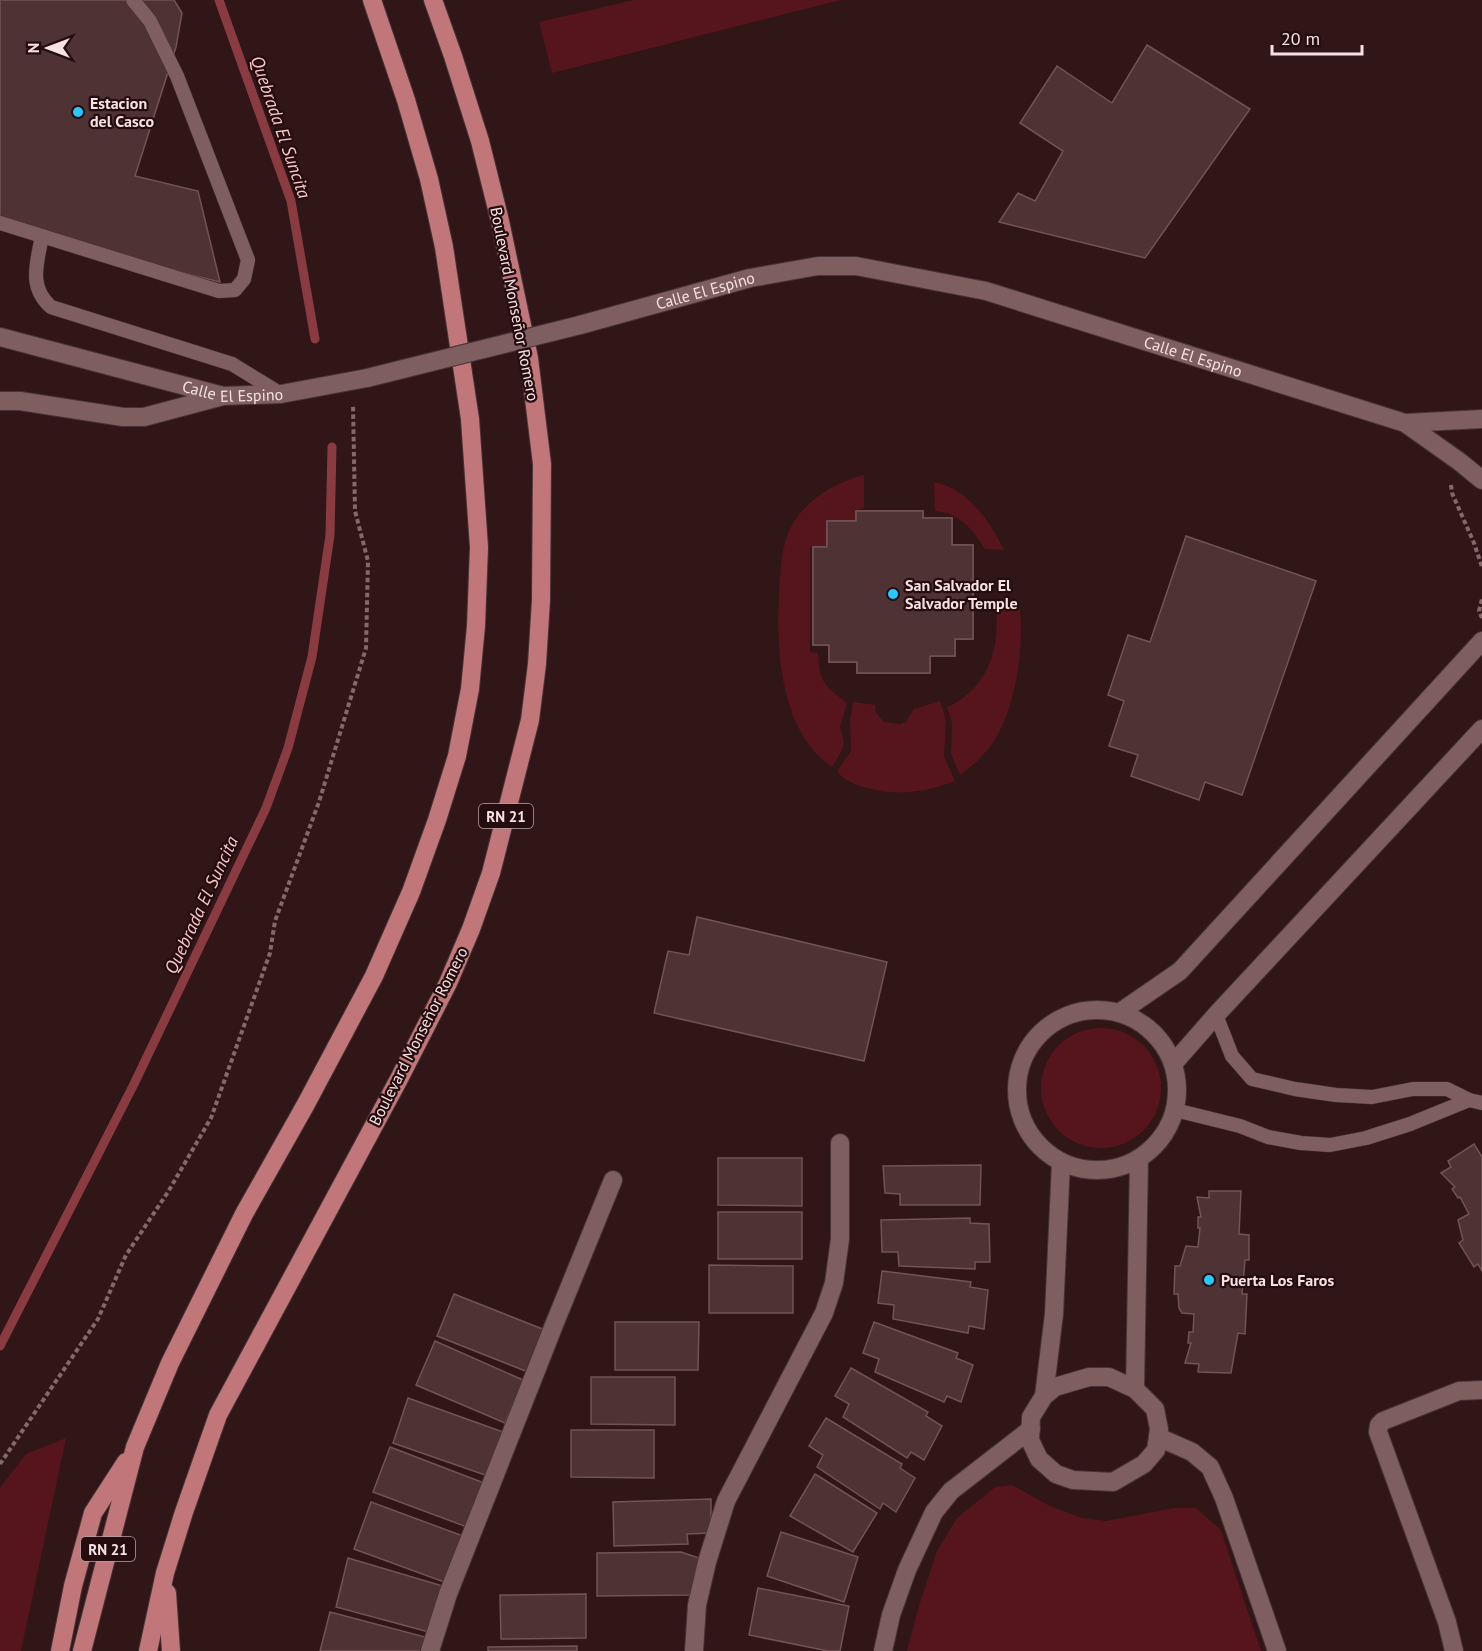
<svg xmlns="http://www.w3.org/2000/svg" width="1482" height="1651" font-family="'PT Sans',sans-serif">
<style>
.green{fill:#56141d}
.lines{fill:none;stroke-linecap:round;stroke-linejoin:round}
.stream{stroke:#893b41;stroke-width:9}
.building{fill:#4f3233;stroke:#735354;stroke-width:1.5}
.service-casing{stroke:#473335;stroke-width:15}
.minor-casing{stroke:#473335;stroke-width:20}
.tertiary-casing{stroke:#473335;stroke-width:20}
.trunk-casing{stroke:#473335;stroke-width:20}
.path{stroke:#826a6b;stroke-width:4;stroke-dasharray:4.5 3;stroke-linecap:butt}
.service{stroke:#7e5e5f;stroke-width:14}
.minor{stroke:#7e5e5f;stroke-width:18}
.tertiary{stroke:#7e5e5f;stroke-width:18}
.trunk{stroke:#c1777a;stroke-width:18}
.tertiary-bridge-casing{stroke:#473335;stroke-width:20;stroke-linecap:butt}
.tertiary-bridge{stroke:#7e5e5f;stroke-width:18}
.poi-dot{fill:#26c9fe;stroke:#250c0e;stroke-width:2}
.labels{text-anchor:middle;dominant-baseline:central;stroke-width:4.5;stroke-linejoin:round;paint-order:stroke}
.shield{fill:#250c0e;stroke:#b7a2a2;stroke-width:1.5}
.shield-label{font-size:15px;font-weight:bold;fill:#f6e2e2}
.poi-label{font-size:16px;font-weight:bold;fill:#f6e2e2;stroke:#250c0e;text-anchor:start}
.street-label{font-size:16px;fill:#f6e2e2;stroke:#250c0e}
.water-label{font-size:18px;font-style:italic;fill:#f8c8c9;stroke:#250c0e}
</style>
<rect width="100%" height="100%" fill="#301617"/>
<g class="green">
<polygon points="634,0 841,0 552,73 539,22"/>
<path d="M864,475V508L855,511V520H828L826,522V546L810,547V652L818,653C820,685 825,685 847,703L840,727L844,742L842,750L832,767C780,732 776,649 779,594C780,574 781,550 789,531C802,502 834,482 864,475Z"/>
<path d="M934,482C967,488 990,521 1004,550L985,549C973,530 960,513 935,511Z"/>
<path d="M996,609L1020,610C1024,649 1016,703 996,738C987,753 974,765 960,775L951,754L952,723L947,707C987,689 1000,650 996,609Z"/>
<path d="M940,701L946,720L944,756L955,781C923,794 888,797 855,784C848,781 841,777 837,771L851,751L850,721L853,702L876,705L875,711L884,722L900,724L906,722L914,709Z"/>
<circle cx="1101" cy="1088" r="60"/>
<polygon points="66,1438 21,1651 0,1651 0,1488 26,1454"/>
<polygon points="1012,1485 1050,1506 1082,1518 1106,1521 1174,1508 1196,1508 1221,1530 1261,1651 907,1651 919,1606 937,1551 956,1519 995,1487"/>
</g>
<g class="lines">
<g class="stream">
<polyline points="219,0 291,201 315,339"/>
<polyline points="0,1346 134,1084 266,808 288,748 312,657 330,535 332,447"/>
</g>
</g>
<g class="building">
<polygon points="0,0 174,0 182,13 176,47 135,176 198,191 220,282 0,228"/>
<polygon points="1147,45 1250,109 1145,258 999,222 1018,193 1035,201 1063,151 1020,123 1057,66 1112,103"/>
<polygon points="856,511 923,511 923,518 952,518 952,545 973,545 973,639 955,639 955,656 930,656 930,673 857,673 857,662 829,662 829,645 813,645 813,547 827,547 827,521 856,521"/>
<polygon points="856,511 923,511 923,518 952,518 952,545 973,545 973,639 955,639 955,656 930,656 930,673 857,673 857,662 829,662 829,645 813,645 813,547 827,547 827,521 856,521"/>
<polygon points="1186,536 1316,581 1242,795 1205,782 1199,800 1131,776 1138,755 1109,746 1124,701 1108,695 1128,635 1150,642"/>
<polygon points="697,917 887,962 864,1061 654,1013 668,951 689,955"/>
<polygon points="1474,1144 1482,1157 1482,1271 1478,1264 1474,1267 1459,1243 1463,1240 1458,1220 1469,1214 1460,1197 1458,1198 1452,1189 1455,1187 1441,1173 1451,1167 1448,1161"/>
<polygon points="718,1158 802,1158 802,1206 718,1205"/>
<polygon points="981,1165 980,1205 900,1205 900,1194 885,1193 883,1166"/>
<polygon points="1209,1191 1241,1191 1239,1234 1249,1235 1249,1260 1245,1260 1242,1294 1247,1294 1245,1334 1238,1333 1231,1373 1198,1372 1199,1364 1185,1363 1191,1343 1188,1343 1189,1332 1193,1332 1194,1314 1182,1313 1179,1308 1178,1294 1174,1294 1175,1266 1180,1266 1186,1246 1198,1247 1200,1228 1198,1228 1198,1217 1201,1217 1197,1197 1209,1198"/>
<rect x="718" y="1212" width="84" height="47"/>
<polygon points="970,1218 970,1223 989,1224 990,1262 975,1262 975,1269 899,1266 898,1252 882,1252 881,1220"/>
<polygon points="709,1265 793,1266 793,1313 709,1313"/>
<polygon points="882,1271 971,1282 970,1287 988,1290 984,1329 969,1326 968,1333 893,1319 894,1305 878,1303"/>
<polygon points="454,1294 545,1330 528,1372 437,1336"/>
<polygon points="615,1322 699,1322 698,1370 615,1370"/>
<polygon points="874,1322 958,1353 956,1358 973,1365 961,1402 947,1396 944,1402 875,1372 879,1359 863,1353"/>
<polygon points="435,1341 523,1380 505,1423 416,1385"/>
<polygon points="851,1368 928,1412 926,1416 942,1426 924,1460 911,1452 907,1458 843,1417 849,1404 835,1396"/>
<polygon points="591,1377 675,1377 675,1425 591,1424"/>
<polygon points="408,1398 503,1432 488,1476 393,1443"/>
<polygon points="826,1418 902,1464 900,1468 915,1478 896,1512 883,1503 880,1509 817,1467 823,1455 809,1446"/>
<polygon points="571,1430 654,1430 654,1478 571,1477"/>
<polygon points="390,1447 484,1483 467,1527 373,1492"/>
<polygon points="815,1474 877,1513 853,1552 790,1516"/>
<polygon points="711,1499 711,1533 687,1534 688,1544 614,1546 613,1502"/>
<polygon points="371,1502 463,1536 447,1583 354,1549"/>
<polygon points="781,1532 858,1557 844,1602 767,1576"/>
<polygon points="681,1552 699,1558 695,1588 689,1595 597,1596 597,1553"/>
<polygon points="348,1558 446,1587 429,1632 336,1607"/>
<polygon points="758,1588 849,1606 840,1651 828,1651 749,1635"/>
<polygon points="586,1594 586,1638 501,1639 500,1595"/>
<polygon points="330,1612 425,1637 422,1651 320,1651"/>
<polygon points="577,1646 577,1651 488,1651 488,1647"/>
</g>
<g class="lines">
<g class="service-casing">
<g id="service">
<polyline points="0,223 219,291 235,290 244,279 248,260 177,76 150,21 133,0"/>
<path d="M42,236C37,263 28,287 51,307L232,364L281,394"/>
<polyline points="1216,1015 1232,1056 1252,1079 1295,1089 1336,1095 1372,1097 1413,1089 1447,1089 1469,1100 1482,1103"/>
<polyline points="1175,1110 1240,1126 1268,1137 1301,1143 1330,1145 1366,1138 1410,1124 1469,1100"/>
</g>
</g>
<g class="minor-casing">
<g id="minor">
<polyline points="0,401 20,401 123,417 144,417 223,396"/>
<circle cx="1097" cy="1090" r="80"/>
<polyline points="1119,1013 1180,971 1482,641"/>
<polyline points="1173,1064 1216,1015 1482,729"/>
<polygon points="1089,1377 1109,1377 1135,1389 1155,1409 1159,1429 1156,1450 1144,1464 1113,1482 1073,1480 1056,1474 1039,1459 1030,1440 1031,1417 1044,1396 1055,1387"/>
<polyline points="1135,1389 1139,1159"/>
<polyline points="1044,1396 1054,1314 1061,1162"/>
<polyline points="1158,1437 1192,1452 1210,1467 1224,1498 1277,1651"/>
<polyline points="430,1651 448,1594 554,1325 613,1180"/>
<polyline points="694,1651 697,1605 707,1562 726,1501 824,1313 834,1283 840,1239 840,1143"/>
<polyline points="883,1651 891,1615 907,1570 934,1512 951,1491 1031,1429"/>
<polyline points="1454,1651 1447,1622 1378,1432 1379,1425 1383,1421 1459,1391 1482,1390"/>
</g>
</g>
<g class="tertiary-casing">
<g id="tertiary">
<path id="s1" d="M580,325L750,278L818,266H856L986,291L1405,423L1460,462L1482,480"/>
<path id="s2" d="M0,337L223,396L281,394L367,378"/>
<polyline points="1405,423 1482,419"/>
</g>
</g>
<g class="trunk-casing">
<g id="trunk">
<polyline points="167,1593 171,1651"/>
<polyline points="60,1651 73,1586 93,1513 126,1462"/>
<polyline points="82,1651 135,1447 170,1363 244,1214 306,1104 374,976 411,892 437,820 457,756 470,689 476,626 479,547 470,419 444,247 429,179 406,100 372,0"/>
<polyline points="148,1651 165,1573 184,1512 218,1415 399,1079 448,983 471,929 491,873 530,720 537,664 541,600 542,464 529,358 500,221 480,141 453,56 433,0"/>
</g>
</g>
<g class="path">
<polyline points="1451,485 1452,493 1474,543 1482,567"/>
<polyline points="1482,618 1479,611 1482,599"/>
<polyline points="0,1464 98,1319 126,1255 168,1192 211,1118 270,953 275,921 319,802 366,648 368,561 355,511 353,404"/>
</g>
<use href="#service" class="service"/>
<use href="#minor" class="minor"/>
<use href="#tertiary" class="tertiary"/>
<use href="#trunk" class="trunk"/>
<g class="tertiary-bridge-casing">
<polyline id="tertiary-bridge" points="367,378 580,325"/>
</g>
<use href="#tertiary-bridge" class="tertiary-bridge"/>
</g>
<g class="poi-dot">
<circle cx="78" cy="112" r="6"/>
<circle cx="893" cy="594" r="6"/>
<circle cx="1209" cy="1280" r="6"/>
</g>
<g class="labels">
<g class="shield">
<rect x="479" y="804" width="54" height="24" rx="4.5"/>
<rect x="81" y="1537" width="54" height="24" rx="4.5"/>
</g>
<g class="shield-label">
<text x="506" y="816">RN 21</text>
<text x="108" y="1549">RN 21</text>
</g>
<g class="poi-label">
<text x="90" y="103">Estacion<tspan x="90" dy="18">del Casco</tspan></text>
<text x="905" y="585">San Salvador El<tspan x="905" dy="18">Salvador Temple</tspan></text>
<text x="1221" y="1280">Puerta Los Faros</text>
</g>
<g class="street-label">
<text stroke="none"><textPath href="#s1" startOffset="130">Calle El Espino</textPath></text>
<text transform="translate(515 304) rotate(79)">Boulevard Monseñor Romero</text>
<text stroke="none"><textPath href="#s1" startOffset="633">Calle El Espino</textPath></text>
<text stroke="none"><textPath href="#s2" startOffset="240">Calle El Espino</textPath></text>
<text transform="translate(418 1036) rotate(-63)">Boulevard Monseñor Romero</text>
</g>
<g class="water-label">
<text transform="translate(281 127) rotate(71)">Quebrada El Suncita</text>
<text transform="translate(201 905) rotate(-65)">Quebrada El Suncita</text>
</g>
</g>
<g transform="translate(48 48) rotate(270)" stroke="#250c0e" stroke-width="4.5" paint-order="stroke">
<path d="M0-4.5L10 22L0 15L-10 22Z" fill="#f6e2e2"/>
<text y="-9" font-size="16" font-weight="bold" text-anchor="middle" fill="#f6e2e2">N</text>
</g>
<path d="M1272 45v9h90v-9" fill="none" stroke="#f6e2e2" stroke-width="3"/>
<text x="1281" y="45" font-size="18" fill="#f6e2e2" stroke="#250c0e" stroke-width="4.5" paint-order="stroke">20 m</text>
</svg>
